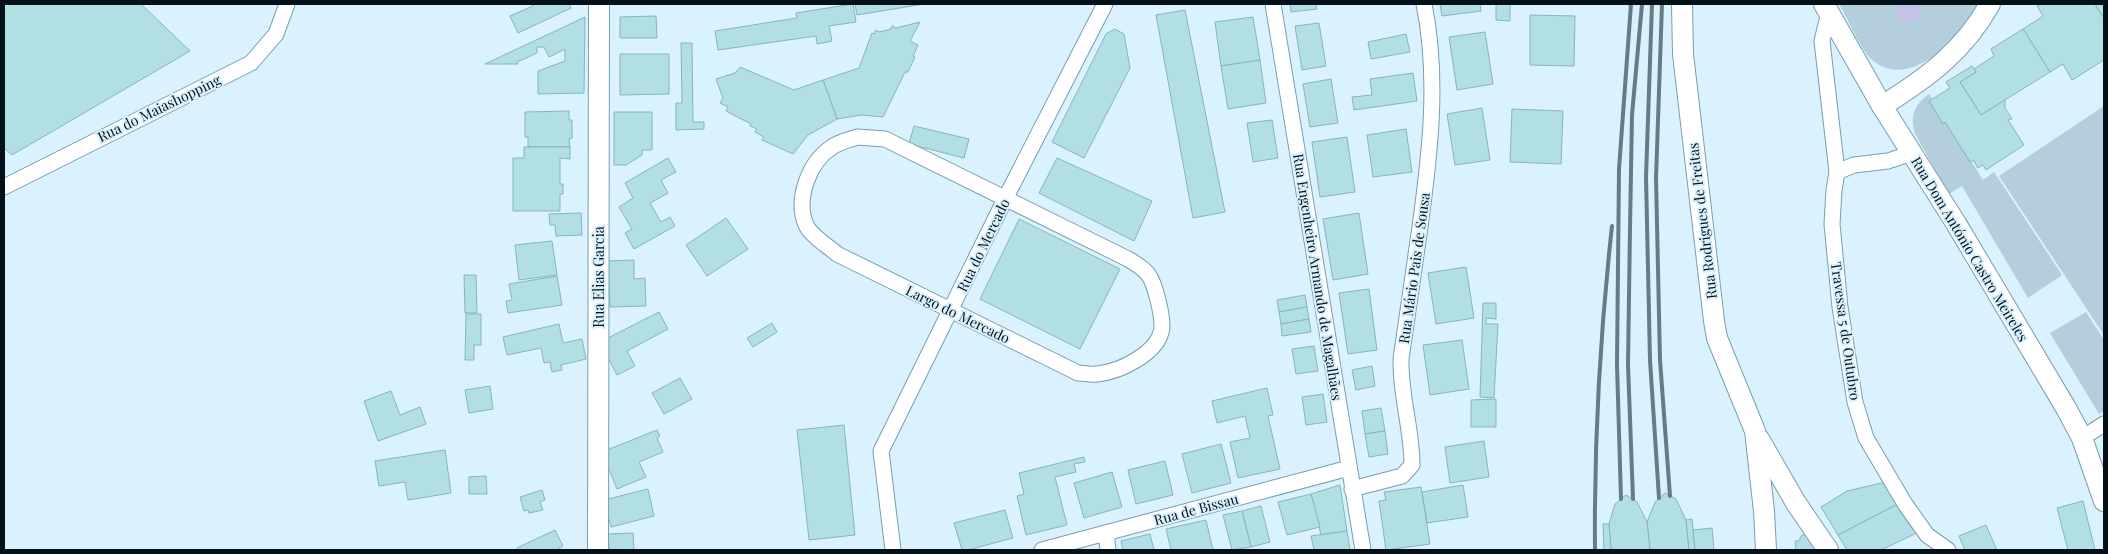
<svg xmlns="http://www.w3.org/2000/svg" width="2108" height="554" font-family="'Playfair Display',serif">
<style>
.green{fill:#b3cedd}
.water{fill:#c5c3e5}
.building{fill:#b2dfe4;stroke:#87b5ba}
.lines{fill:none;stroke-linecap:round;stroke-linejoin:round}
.street-casing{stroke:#799eb2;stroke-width:17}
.secondary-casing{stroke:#799eb2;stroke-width:22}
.street{stroke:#fff;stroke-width:15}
.secondary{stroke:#fff;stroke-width:20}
.rail{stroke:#687a83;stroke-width:4}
.labels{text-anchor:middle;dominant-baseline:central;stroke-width:4;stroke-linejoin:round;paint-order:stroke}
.street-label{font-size:14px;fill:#041118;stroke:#daf1fe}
</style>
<rect width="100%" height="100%" fill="#daf1fe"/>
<g class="green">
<path d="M1839,4H1978C1962,37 1910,92 1872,60C1862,52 1847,17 1839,4Z"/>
<path d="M1929,94L1983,180L1994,172L2062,275L2028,298L1962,186L1949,194L1915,134C1909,116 1915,104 1929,94Z"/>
<polygon points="2104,106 2104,335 1999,176"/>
<polygon points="2086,312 2104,340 2104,411 2099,414 2050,333"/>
</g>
<path class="water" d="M1897,4H1918C1922,12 1919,18 1911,22L1900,20L1896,13Z"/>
<g class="building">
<polygon points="4,4 141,4 190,51 12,155 4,148"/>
<polygon points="532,4 569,4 571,8 518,33 510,16 533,6"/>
<polygon points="853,4 856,22 829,26 832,41 817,44 816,36 718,50 715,31 797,18 796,13"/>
<polygon points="855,4 924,4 857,15"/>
<polygon points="1290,4 1316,4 1317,9 1291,12"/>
<polygon points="1440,4 1480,4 1481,11 1442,16"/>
<polygon points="1496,4 1510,4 1510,21 1496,20"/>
<polygon points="2041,4 2095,4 2104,18 2104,60 2072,80 2063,64 2050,72 2023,29 2043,16 2037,6"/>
<polygon points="2095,4 2104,4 2104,18 2097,8"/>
<polygon points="1185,10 1225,212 1193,218 1156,15"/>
<polygon points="1530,15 1575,16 1574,66 1530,65"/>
<polygon points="656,16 657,38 620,38 620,17"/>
<polygon points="585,17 584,93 538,94 538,71 565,61 565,49 549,57 544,47 537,47 537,53 517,62 518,64 485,64"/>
<polygon points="1253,17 1260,60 1221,66 1215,22"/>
<polygon points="920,22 910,41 918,45 913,56 915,57 908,72 905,72 883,117 861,115 837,119 823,80 859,68 872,33 874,34 876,30 879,32 891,29 892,26 896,28"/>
<polygon points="1319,23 1326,66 1302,70 1295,26"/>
<polygon points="1115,29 1124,34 1130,68 1084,158 1052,142 1106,34"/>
<polygon points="2023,29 2050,72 1981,115 1960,82 1976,72 1974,69 1994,56 1991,49"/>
<polygon points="1485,32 1493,84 1457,90 1449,37"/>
<polygon points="1406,34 1410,52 1371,59 1368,42"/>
<polygon points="681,43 692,43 693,122 704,122 704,129 676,130 676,103 682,103"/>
<polygon points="620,54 669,54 669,94 620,95"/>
<polygon points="1260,60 1266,103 1228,109 1221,66"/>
<polygon points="1972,66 1976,72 1960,82 1981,115 2005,100 2005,108 2012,119 2008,120 2024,145 1986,170 1983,165 1978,168 1973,160 1970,162 1945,122 1943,124 1929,101 1950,88 1946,82"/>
<polygon points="740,67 794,90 823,80 837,119 808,135 793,154 762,140 764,137 755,132 757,129 750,126 751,124 726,111 728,107 720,103 723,98 716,79 735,73"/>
<polygon points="1413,73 1417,101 1354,110 1352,97 1372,95 1370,79"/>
<polygon points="1331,79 1338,123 1310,127 1303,84"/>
<polygon points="1482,108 1490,160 1455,165 1447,114"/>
<polygon points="1512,109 1563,111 1561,164 1510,162"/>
<polygon points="569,111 569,120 572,120 572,138 569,139 570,147 528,147 528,137 525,137 525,112"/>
<polygon points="614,112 652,112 652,150 642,150 642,155 626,165 614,165"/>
<polygon points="1272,120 1278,158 1253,162 1247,123"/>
<polygon points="914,126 969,139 964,158 909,144"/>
<polygon points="1406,129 1412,172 1373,177 1367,135"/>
<polygon points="1347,137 1355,192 1320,197 1312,142"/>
<polygon points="524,147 570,147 570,159 560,158 560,184 563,184 563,194 560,194 560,211 513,211 513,158 524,158"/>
<polygon points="668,158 676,172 661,180 668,193 650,203 661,222 670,217 675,226 634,249 625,233 632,229 619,207 633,198 625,183"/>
<polygon points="1057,158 1152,201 1134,241 1039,193"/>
<polygon points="581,213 582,235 556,236 555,225 550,225 549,214"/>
<polygon points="1359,213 1368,274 1333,280 1323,219"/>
<polygon points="726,218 748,249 707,276 686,245"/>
<polygon points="1019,219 1120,269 1080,349 980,299"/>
<polygon points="552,241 557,275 519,280 515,245"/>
<polygon points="634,260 634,279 645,278 646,306 610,307 608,261"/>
<polygon points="1466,267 1474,318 1436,324 1428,273"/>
<polygon points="464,275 476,275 477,313 465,313"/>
<polygon points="557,276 562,305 508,313 506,301 512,300 509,284"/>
<polygon points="1369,289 1377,350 1348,354 1339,293"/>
<polygon points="1305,295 1307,307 1279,312 1277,300"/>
<polygon points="1483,303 1496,303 1496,319 1486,318 1486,324 1498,324 1494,398 1480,397"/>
<polygon points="1307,307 1309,319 1281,324 1279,312"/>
<polygon points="659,312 668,329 627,351 635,366 617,375 600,342"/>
<polygon points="466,314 481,314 481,345 474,345 474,360 465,360"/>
<polygon points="1309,319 1311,332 1282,336 1281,324"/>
<polygon points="772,323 777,332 753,347 747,338"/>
<polygon points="559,324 563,343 582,339 586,359 561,365 562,370 552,372 550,362 544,363 541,348 507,355 503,337"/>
<polygon points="1462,340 1469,389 1430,395 1423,345"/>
<polygon points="1314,346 1318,371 1296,374 1292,349"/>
<polygon points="1372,366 1375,386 1356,390 1352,370"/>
<polygon points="680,378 692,399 664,414 652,393"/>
<polygon points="490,386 493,409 469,413 465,390"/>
<polygon points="1267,388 1273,415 1268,416 1280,469 1238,478 1230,442 1250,438 1245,416 1217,423 1212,401"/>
<polygon points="391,391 400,415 420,407 426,424 378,441 364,401"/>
<polygon points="1323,394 1327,422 1306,425 1302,397"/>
<polygon points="1496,399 1496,427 1471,427 1471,400"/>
<polygon points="1381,408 1385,431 1365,434 1362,411"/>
<polygon points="844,425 855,535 809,540 797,430"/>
<polygon points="657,430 660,436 657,438 663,452 639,462 646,477 617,489 602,452"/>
<polygon points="1385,431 1388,454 1369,457 1365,434"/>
<polygon points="1484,441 1489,477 1450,483 1445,447"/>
<polygon points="1221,444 1231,483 1192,493 1182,454"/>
<polygon points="445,450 451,493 408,500 405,482 379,486 375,461"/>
<polygon points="1084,457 1085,462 1074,464 1076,472 1055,477 1067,525 1026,535 1017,496 1024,494 1019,473"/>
<polygon points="1165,461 1173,495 1136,504 1128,470"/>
<polygon points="1112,472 1122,507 1084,518 1074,483"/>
<polygon points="486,476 487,494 469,494 469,477"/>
<polygon points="1886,482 1898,504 1838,535 1821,507 1847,491"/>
<polygon points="1340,485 1347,531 1321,535 1311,494"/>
<polygon points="1463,485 1468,517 1427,523 1422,492"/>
<polygon points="1421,487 1430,544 1386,550 1379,501 1386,500 1384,492"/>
<polygon points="648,489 654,516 611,527 604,500"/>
<polygon points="542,490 545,500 540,502 543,510 529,513 528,510 524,511 520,497"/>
<polygon points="1665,493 1676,499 1686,520 1689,550 1650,550 1647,522 1655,502"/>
<polygon points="1311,494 1320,527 1287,535 1278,502"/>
<polygon points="1626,495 1637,502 1647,522 1650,550 1611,550 1609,524 1615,504"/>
<polygon points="2083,501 2095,550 2068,550 2057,508"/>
<polygon points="1898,504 1919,532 1881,550 1847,550 1838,535"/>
<polygon points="1261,506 1270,542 1251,547 1242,511"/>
<polygon points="1005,510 1013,538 968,550 962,550 954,523"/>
<polygon points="1242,511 1251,547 1232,550 1223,515"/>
<polygon points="1692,519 1695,550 1689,550 1686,520"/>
<polygon points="1206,520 1213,550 1171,550 1166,529"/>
<polygon points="1603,524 1609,524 1611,550 1604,550"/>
<polygon points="1986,525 1997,550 1965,550 1959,536"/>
<polygon points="1712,528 1714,550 1695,550 1693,530"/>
<polygon points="555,530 563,546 557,550 518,550 517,548"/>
<polygon points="1347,531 1350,550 1314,550 1311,536"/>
<polygon points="633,533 634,550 609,550 608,534"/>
<polygon points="1150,534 1154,550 1123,550 1121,541"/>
<polygon points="1805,534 1821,550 1796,550 1795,541 1799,541 1801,536"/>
</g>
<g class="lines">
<g class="street-casing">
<g id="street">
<polyline points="1273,4 1363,550"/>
<polyline points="1829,12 1822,41 1837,172"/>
<path d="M857,137L885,139L1128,259C1149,271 1152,276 1158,300C1160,308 1162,319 1162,327C1160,353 1119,372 1097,374C1091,375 1084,373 1078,373L837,254C828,246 811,236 806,225C795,199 809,162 832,147C839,142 849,140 857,137Z"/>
<polyline points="1912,153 1888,161 1854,165 1837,172 1834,190 1832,224 1840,307 1855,402 1866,438 1905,504 1927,535 1948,550"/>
<polyline points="4,187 251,63 276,34 287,4"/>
<polyline points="2082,438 2104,424"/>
<path d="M1352,489L1402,476L1412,465C1412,429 1400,395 1401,359C1407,315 1414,271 1420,227C1430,153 1439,78 1424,4"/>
<polyline points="1106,533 1108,550"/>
<polyline points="893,550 881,451 1005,199 1105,4"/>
<polyline points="1042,550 1349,468"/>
</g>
</g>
<g class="secondary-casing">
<g id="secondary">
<polyline points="1682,4 1683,54 1714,321 1717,338 1755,431 1764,511 1766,550"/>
<polyline points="1824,4 1882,106 1957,225 2066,408 2082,438 2104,501"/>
<path d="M1882,106C1927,78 1964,51 1990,4"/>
<polyline points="1759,439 1796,503 1828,550"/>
<polyline points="598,550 599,4"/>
</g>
</g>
<use href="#street" class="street"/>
<use href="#secondary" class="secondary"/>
<g class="rail">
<polyline points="1652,4 1646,177 1650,360 1659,498"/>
<polyline points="1662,4 1656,178 1660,360 1670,496"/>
<polyline points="1621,499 1617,365 1619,169 1631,4"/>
<polyline points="1633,499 1628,365 1630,228 1632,115 1642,4"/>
<path d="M1595,550C1594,442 1600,334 1612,226"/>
</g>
</g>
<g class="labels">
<g class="street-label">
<text transform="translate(159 108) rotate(-26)">Rua do Maiashopping</text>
<text transform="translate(1702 221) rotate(-97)">Rua Rodrigues de Freitas</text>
<text transform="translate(983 245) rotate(-64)">Rua do Mercado</text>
<text transform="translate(1970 249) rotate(59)">Rua Dom António Castro Meireles</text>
<text transform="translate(1414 268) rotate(-82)">Rua Mário Pais de Sousa</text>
<text transform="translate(598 277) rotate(-90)">Rua Elias Garcia</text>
<text transform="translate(1318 277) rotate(81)">Rua Engenheiro Armando de Magalhães</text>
<text transform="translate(958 314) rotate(26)">Largo do Mercado</text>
<text transform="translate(1846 331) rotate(82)">Travessa 5 de Outubro</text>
<text transform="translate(1196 509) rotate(-15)">Rua de Bissau</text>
</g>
</g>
<rect width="2108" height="554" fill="none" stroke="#041118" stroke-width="10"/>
</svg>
